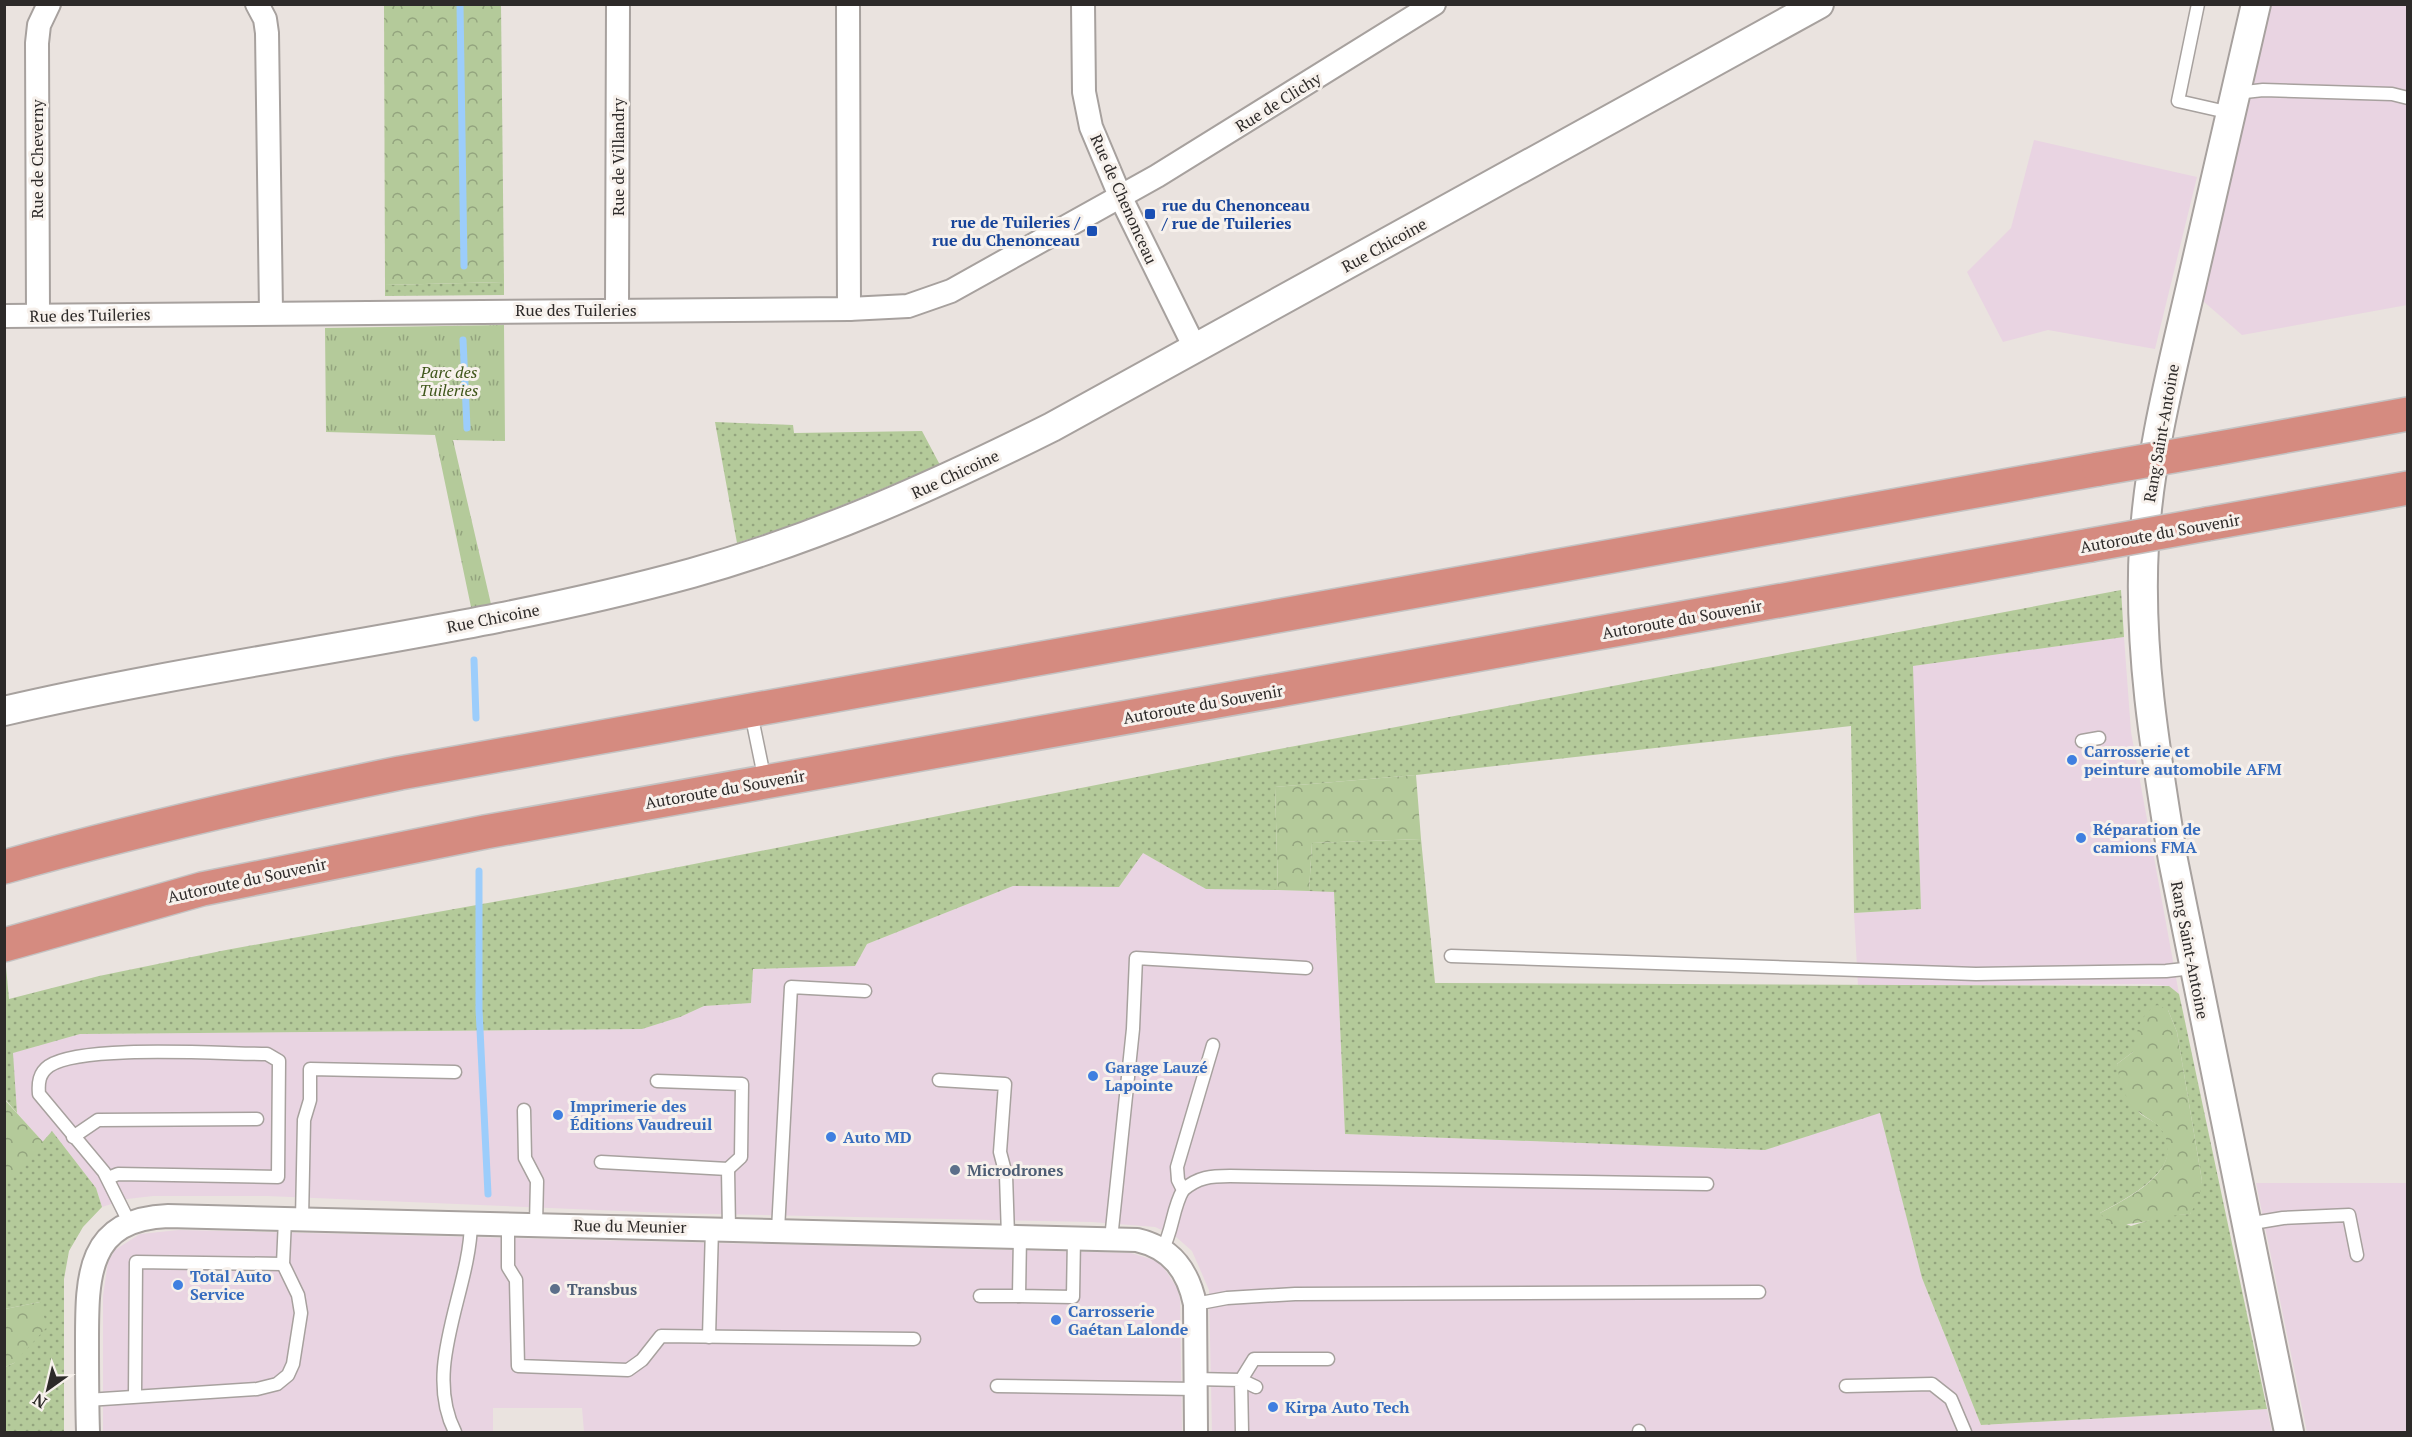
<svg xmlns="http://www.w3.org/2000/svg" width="2412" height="1437" font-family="'PT Serif',serif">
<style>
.industrial{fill:#e9d4e2}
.grass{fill:url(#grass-dots);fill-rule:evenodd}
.forest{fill:url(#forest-crowns)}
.park{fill:url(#park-tufts)}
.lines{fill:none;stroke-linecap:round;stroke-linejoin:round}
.stream{stroke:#9ccdfb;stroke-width:7}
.service-casing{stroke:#a7a19e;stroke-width:15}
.minor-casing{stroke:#a7a19e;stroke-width:26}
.tertiary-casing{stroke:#a7a19e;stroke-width:32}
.motorway-casing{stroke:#c4c3c3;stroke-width:36}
.service{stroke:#fff;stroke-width:12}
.minor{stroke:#fff;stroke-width:22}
.tertiary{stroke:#fff;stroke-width:28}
.motorway{stroke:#d58b80;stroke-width:33}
.motorway-bridge-casing{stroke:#c4c3c3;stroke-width:36;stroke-linecap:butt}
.motorway-bridge{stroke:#d58b80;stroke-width:33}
.transit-dot{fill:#1a4fb4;stroke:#f7f1ec;stroke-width:2}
.shop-dot{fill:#3f7fe0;stroke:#f7f1ec;stroke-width:2}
.service-dot{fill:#5c6f8a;stroke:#f7f1ec;stroke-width:2}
.labels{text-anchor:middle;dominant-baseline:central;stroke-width:6;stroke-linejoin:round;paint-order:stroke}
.street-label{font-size:16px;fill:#2d2a29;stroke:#f7f1ec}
.transit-label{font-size:16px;font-weight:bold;fill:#164399;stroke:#f7f1ec;text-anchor:start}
.park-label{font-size:16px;font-style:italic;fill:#3e5519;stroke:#f7f1ec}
.shop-label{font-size:16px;font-weight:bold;fill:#366cbe;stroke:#f7f1ec;text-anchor:start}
.service-label{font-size:16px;font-weight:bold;fill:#4e5e75;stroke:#f7f1ec;text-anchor:start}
</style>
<defs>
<pattern id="grass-dots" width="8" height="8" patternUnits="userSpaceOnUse" patternTransform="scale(1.5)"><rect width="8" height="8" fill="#b4ca9a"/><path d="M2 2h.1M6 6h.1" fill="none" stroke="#93a47e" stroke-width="1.8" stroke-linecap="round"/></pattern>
<pattern id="forest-crowns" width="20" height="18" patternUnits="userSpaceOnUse" patternTransform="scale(1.5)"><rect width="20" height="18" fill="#b4ca9a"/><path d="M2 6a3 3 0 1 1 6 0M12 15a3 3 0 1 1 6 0" fill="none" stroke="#93a47e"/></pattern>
<pattern id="park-tufts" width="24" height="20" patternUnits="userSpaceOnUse" patternTransform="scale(1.5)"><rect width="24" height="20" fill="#b4ca9a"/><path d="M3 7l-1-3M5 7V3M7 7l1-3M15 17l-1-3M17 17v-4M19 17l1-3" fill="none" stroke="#93a47e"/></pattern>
</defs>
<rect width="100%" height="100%" fill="#eae3df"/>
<g class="industrial">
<polygon points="2267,5 2407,5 2407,305 2242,335 2203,301"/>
<polygon points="2034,140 2197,177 2155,349 2048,330 2003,342 1967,272 2011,228"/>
<polygon points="2124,637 2131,732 2179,994 2169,986 2148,984 1858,986 1854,913 1921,909 1912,666"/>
<polygon points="1143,853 1206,889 1334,891 1345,1134 1765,1150 1880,1112 1922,1278 1981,1425 2267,1409 2272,1432 1212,1432 1209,1290 1192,1251 1175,1236 1155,1227 1092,1222 668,1213 267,1196 153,1196 127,1199 102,1207 96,1188 52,1131 44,1143 17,1113 12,1053 80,1034 642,1029 680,1017 704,1006 750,1003 752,969 855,966 867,944 1013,886 1119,887"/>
<polygon points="2256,1183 2407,1183 2407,1432 2307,1432"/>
<polygon points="179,1230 1131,1253 1157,1261 1164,1268 1177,1288 1180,1299 1182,1432 584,1432 582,1408 493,1408 493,1432 103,1432 103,1296 108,1262 115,1250 140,1234"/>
</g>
<g class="grass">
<polygon points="504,282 504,295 385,296 385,285"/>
<polygon points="715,422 793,425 794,433 922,431 940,465 804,521 737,543"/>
<polygon points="2121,590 2124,637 1913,666 1921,909 1854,913 1851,726 1416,775 1275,787 1278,890 1206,889 1143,853 1119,887 1013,886 867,944 855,966 753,969 751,1003 704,1006 680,1017 642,1029 80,1034 13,1053 17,1113 5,1099 6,967 9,999 99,976 226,950 577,887 1264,752"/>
<path d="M1421,839L1435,983L2169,986L2179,994L2183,1012L2267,1409L1981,1425L1922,1278L1880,1113L1765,1150L1345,1134L1334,892L1309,891L1312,843ZM2168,1010L2177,1032L2202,1181L2190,1214L2165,1215L2131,1226L2100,1213C2126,1199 2192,1166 2160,1127C2154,1120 2143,1118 2138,1111C2130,1096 2124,1079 2117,1064L2133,1052Z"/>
<polygon points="52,1131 96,1188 102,1207 83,1227 69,1251 64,1279 64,1432 5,1432 5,1367 14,1363 40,1302 5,1309 4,1186"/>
</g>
<g class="forest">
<polygon points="384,5 501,5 504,282 385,285"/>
<polygon points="1416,775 1421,839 1312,843 1309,891 1278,890 1275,787"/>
<path d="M2157,1005L2168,1010L2177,1032L2202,1181L2199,1199L2190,1214C2160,1215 2138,1227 2110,1224L2100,1213C2128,1198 2188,1169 2161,1129C2157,1123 2148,1119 2143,1115C2125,1102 2120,1084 2117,1064L2133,1052C2137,1032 2138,1016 2157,1005Z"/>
<polygon points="4,1099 44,1143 5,1186 4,1186"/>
<polygon points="40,1302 47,1327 14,1363 5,1367 5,1309"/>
</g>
<polygon class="park" points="504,325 505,441 453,440 491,604 471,607 435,435 326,432 325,328"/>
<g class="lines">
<g class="stream">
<polyline points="460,4 464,266"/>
<polyline points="463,340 467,428"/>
<polyline points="474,660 476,718"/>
<polyline points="479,871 479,1009 488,1194"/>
</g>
<g class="service-casing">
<g id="service">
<polyline points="2198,4 2178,101 2231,113"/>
<polyline points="2236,93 2263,90 2392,94 2408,98"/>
<polyline points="751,713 765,781"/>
<polyline points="2082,741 2099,738"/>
<polyline points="1451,956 1976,974 2166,971 2193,968"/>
<polyline points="939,1080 1005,1084 1000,1152 1006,1175 1008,1236"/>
<polyline points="657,1081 742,1084 741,1157 728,1169"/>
<polyline points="524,1110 525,1158 537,1181 536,1224"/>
<polyline points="73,1137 98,1120 257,1119"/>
<polyline points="601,1162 728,1169 729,1229"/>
<path d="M108,1178L118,1174L278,1177L279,1061L267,1054C223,1054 82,1044 49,1066C39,1073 38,1083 39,1094L104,1172L129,1222"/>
<path d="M1183,1190C1198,1177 1211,1176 1230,1176L1707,1184"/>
<polyline points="302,1219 304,1120 310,1100 310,1069 455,1072"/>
<polyline points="508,1223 508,1267 516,1280 518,1366 628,1370 642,1360 661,1336 914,1339"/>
<polyline points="2247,1224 2283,1218 2349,1215 2357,1255"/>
<polyline points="778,1230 791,987 865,991"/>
<polyline points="1020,1236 1019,1296 1073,1297 1074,1238"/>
<polyline points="1111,1239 1133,1029 1136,958 1306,968"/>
<path d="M1162,1250C1173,1231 1172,1209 1183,1190L1178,1180L1177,1167L1213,1045"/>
<polyline points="980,1296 1019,1296"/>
<polyline points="1195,1304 1227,1298 1295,1294 1759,1292"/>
<polyline points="709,1337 712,1228"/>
<polyline points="1195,1379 1241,1380 1242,1432"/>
<polyline points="997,1386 1196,1389"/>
<polyline points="1846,1386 1932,1384 1951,1399 1965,1432"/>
<polyline points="1256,1387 1241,1380 1254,1359 1328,1359"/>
<polyline points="135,1395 136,1262 283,1264"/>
<polyline points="87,1400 257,1389 277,1384 288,1375 293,1364 301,1313 298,1295 283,1264 285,1219"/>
<polyline points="1639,1431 1639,1432"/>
<path d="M455,1432C422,1367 470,1291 471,1223"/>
</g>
</g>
<g class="minor-casing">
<g id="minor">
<polyline points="257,4 265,19 267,33 271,312"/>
<polyline points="848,4 849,309"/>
<polyline points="1083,4 1084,92 1091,127 1120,196 1196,350"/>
<polyline points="617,310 618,4"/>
<polyline points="38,315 37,43 39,25 49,4"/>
<polyline points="4,316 849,309 908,306 951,291 1157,176 1434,4"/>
<path d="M88,1432C87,1402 87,1371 87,1341C87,1276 87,1219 168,1216L1137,1240C1172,1248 1188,1271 1195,1304L1196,1432"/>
</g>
</g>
<g class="tertiary-casing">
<g id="tertiary">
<path d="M2256,4C2235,97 2214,190 2192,282C2172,369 2149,456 2144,545C2138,650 2156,756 2173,860L2289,1432"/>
<path d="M4,711C232,658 466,635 692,573C818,538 936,485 1052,427L1819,4"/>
</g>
</g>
<g class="motorway-casing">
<g id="motorway">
<polyline points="2214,449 2408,414"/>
<polyline points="2207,524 2408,488"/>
<path d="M4,867C135,830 267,800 400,773L2099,469"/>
<polyline points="4,945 202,889 485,832 2091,545"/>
</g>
</g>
<use href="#service" class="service"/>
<use href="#minor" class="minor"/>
<use href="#tertiary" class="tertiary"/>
<use href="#motorway" class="motorway"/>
<g class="motorway-bridge-casing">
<g id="motorway-bridge">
<polyline points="2099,469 2214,449"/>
<polyline points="2091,545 2207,524"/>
</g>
</g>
<use href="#motorway-bridge" class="motorway-bridge"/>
</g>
<g class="transit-dot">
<rect x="1144" y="208" width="12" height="12" rx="3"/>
<rect x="1086" y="225" width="12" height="12" rx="3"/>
</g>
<g class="shop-dot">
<circle cx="2072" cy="760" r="6"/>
<circle cx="2081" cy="838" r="6"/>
<circle cx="1093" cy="1076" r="6"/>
<circle cx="558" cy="1115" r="6"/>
<circle cx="831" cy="1137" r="6"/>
<circle cx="178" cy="1285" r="6"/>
<circle cx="1056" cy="1320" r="6"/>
<circle cx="1273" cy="1407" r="6"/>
</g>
<g class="service-dot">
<circle cx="955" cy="1170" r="6"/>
<circle cx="555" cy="1289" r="6"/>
</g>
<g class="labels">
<g class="street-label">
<text transform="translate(1278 102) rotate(-32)">Rue de Clichy</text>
<text transform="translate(618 157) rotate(-90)">Rue de Villandry</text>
<text transform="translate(37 159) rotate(-90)">Rue de Cheverny</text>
<text transform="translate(1124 199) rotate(66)">Rue de Chenonceau</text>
<text transform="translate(1384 245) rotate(-29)">Rue Chicoine</text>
<text x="576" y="310">Rue des Tuileries</text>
<text transform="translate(90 315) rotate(-1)">Rue des Tuileries</text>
<text transform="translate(2161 433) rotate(-80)">Rang Saint-Antoine</text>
<text transform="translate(955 474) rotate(-25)">Rue Chicoine</text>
<text transform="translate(2160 533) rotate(-10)">Autoroute du Souvenir</text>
<text transform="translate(493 618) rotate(-11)">Rue Chicoine</text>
<text transform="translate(1682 619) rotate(-10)">Autoroute du Souvenir</text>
<text transform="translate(1203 704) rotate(-10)">Autoroute du Souvenir</text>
<text transform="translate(725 789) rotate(-10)">Autoroute du Souvenir</text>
<text transform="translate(247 880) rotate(-12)">Autoroute du Souvenir</text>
<text transform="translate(2190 950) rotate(79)">Rang Saint-Antoine</text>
<text transform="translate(630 1226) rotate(1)">Rue du Meunier</text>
</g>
<g class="transit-label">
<text x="1162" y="205">rue du Chenonceau<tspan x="1162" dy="18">/ rue de Tuileries</tspan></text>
<text x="1080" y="222" text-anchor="end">rue de Tuileries /<tspan x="1080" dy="18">rue du Chenonceau</tspan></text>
</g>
<g class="park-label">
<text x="449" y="372">Parc des<tspan x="449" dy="18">Tuileries</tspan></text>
</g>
<g class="shop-label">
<text x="2084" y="751">Carrosserie et<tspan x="2084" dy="18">peinture automobile AFM</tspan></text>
<text x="2093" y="829">Réparation de<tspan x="2093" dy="18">camions FMA</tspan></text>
<text x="1105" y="1067">Garage Lauzé<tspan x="1105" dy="18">Lapointe</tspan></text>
<text x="570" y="1106">Imprimerie des<tspan x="570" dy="18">Éditions Vaudreuil</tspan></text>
<text x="843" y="1137">Auto MD</text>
<text x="190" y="1276">Total Auto<tspan x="190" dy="18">Service</tspan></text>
<text x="1068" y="1311">Carrosserie<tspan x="1068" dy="18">Gaétan Lalonde</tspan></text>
<text x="1285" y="1407">Kirpa Auto Tech</text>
</g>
<g class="service-label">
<text x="967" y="1170">Microdrones</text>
<text x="567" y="1289">Transbus</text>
</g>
</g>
<rect width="2412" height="1437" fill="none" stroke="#2d2a29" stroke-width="12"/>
<g transform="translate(48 1389) rotate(214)" stroke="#f7f1ec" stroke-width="4.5" paint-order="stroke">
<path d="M0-4.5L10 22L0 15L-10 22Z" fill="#2d2a29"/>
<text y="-9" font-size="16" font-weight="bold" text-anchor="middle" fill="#2d2a29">N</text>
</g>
</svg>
